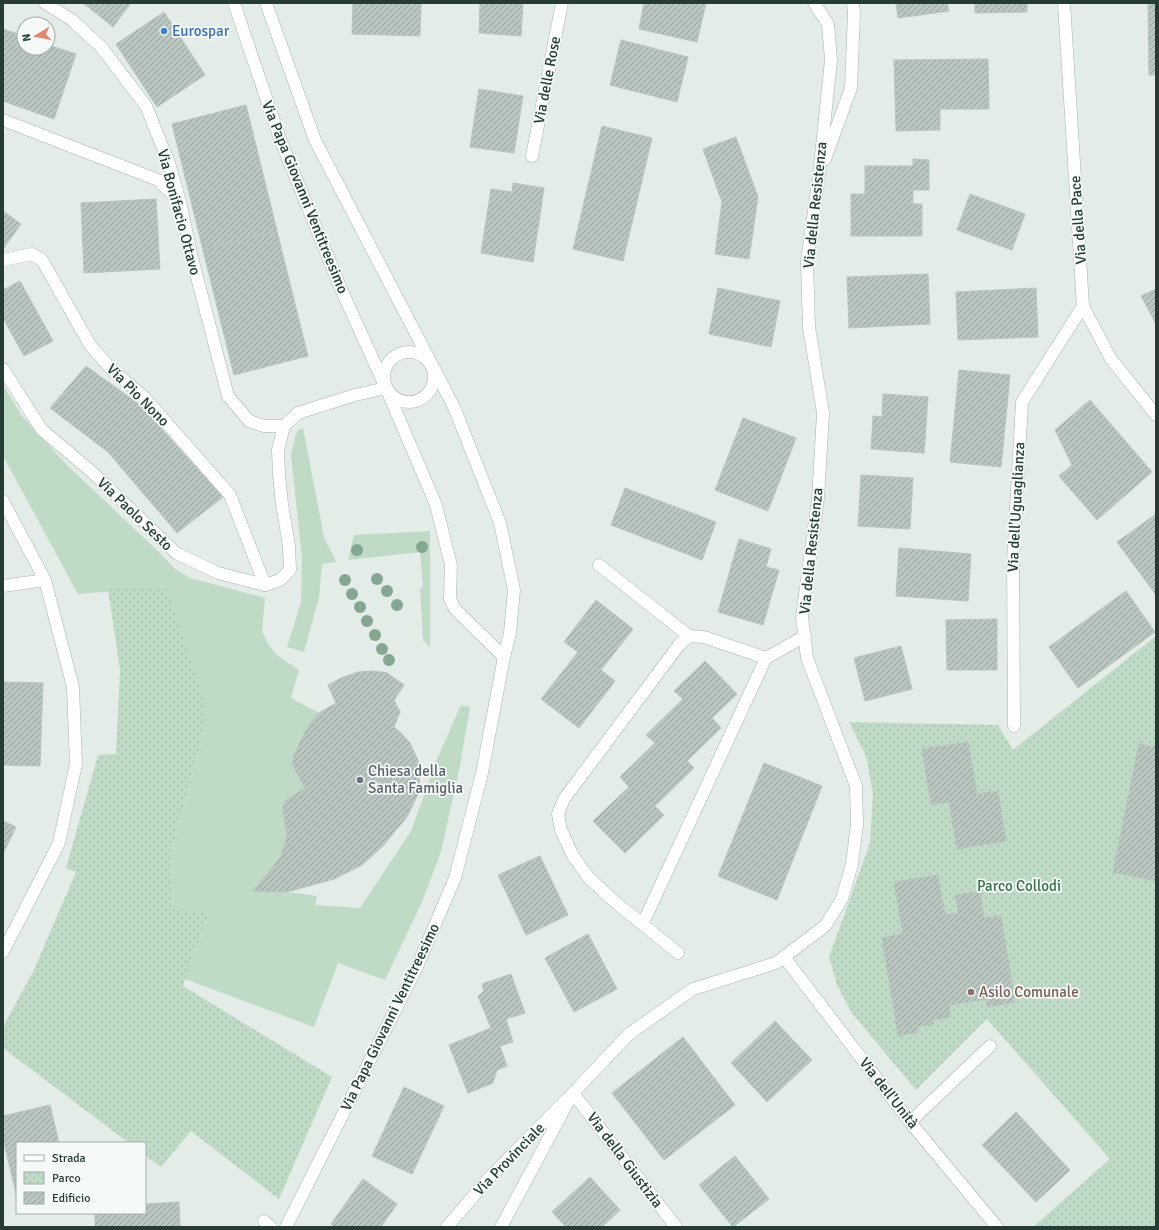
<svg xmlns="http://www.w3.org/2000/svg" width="1159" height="1230" font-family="Signika,sans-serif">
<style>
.green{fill:#bfdbc6}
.park{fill:url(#park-dots)}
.building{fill:url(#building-hatch);stroke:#b7c5bf}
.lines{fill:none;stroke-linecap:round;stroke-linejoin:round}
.service-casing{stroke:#a7b4af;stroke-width:13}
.minor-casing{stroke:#a7b4af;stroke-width:13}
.tertiary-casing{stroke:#a7b4af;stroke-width:13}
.service{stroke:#fff;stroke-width:12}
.minor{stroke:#fff;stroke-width:12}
.tertiary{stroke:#fff;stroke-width:12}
.tree{fill:#83a791}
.shop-dot{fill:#3f7fe0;stroke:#f5f9f7;stroke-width:1.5}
.worship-dot{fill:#6b7280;stroke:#f5f9f7;stroke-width:1.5}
.education-dot{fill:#8d6e63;stroke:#f5f9f7;stroke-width:1.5}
.labels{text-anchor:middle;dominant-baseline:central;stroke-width:3.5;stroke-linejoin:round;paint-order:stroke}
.shop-label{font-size:15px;fill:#366cbe;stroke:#f5f9f7;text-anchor:start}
.street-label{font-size:15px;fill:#253c35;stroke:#f5f9f7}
.worship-label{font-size:15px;fill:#5b616d;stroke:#f5f9f7;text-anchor:start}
.park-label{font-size:15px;fill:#336f49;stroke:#f5f9f7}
.education-label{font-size:15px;fill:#785e54;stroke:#f5f9f7;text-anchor:start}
</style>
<defs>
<pattern id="park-dots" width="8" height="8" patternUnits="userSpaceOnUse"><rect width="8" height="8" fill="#bfdbc6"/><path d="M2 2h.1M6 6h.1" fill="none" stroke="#a4bdab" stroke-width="1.8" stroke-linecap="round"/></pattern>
<pattern id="building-hatch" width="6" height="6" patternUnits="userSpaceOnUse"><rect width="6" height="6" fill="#bac7c1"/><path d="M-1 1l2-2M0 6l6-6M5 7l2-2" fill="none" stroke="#97a39e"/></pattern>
</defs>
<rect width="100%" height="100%" fill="#e4ece8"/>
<g class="green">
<path d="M3,385L22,416L68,466L160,553L175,569L190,578L265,598L262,631L268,644L278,656L299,670L291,698L319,713C310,724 289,750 293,765C295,774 301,781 305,788L287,800L283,806V813L287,834L285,844L280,858L253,891L287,892L317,896L315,905L360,908L411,831L437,759L461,705L470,707L460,766L441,852L422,902L385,980L338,963L314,1027L185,979L209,915L173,909L171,853L206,725L166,587L78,594L3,456Z"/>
<polygon points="303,428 324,537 336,562 322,564 319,598 304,652 287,647 301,602 302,558 291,455 295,437 298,430"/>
<polygon points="430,531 430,647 423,640 420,587 423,587 420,552 348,560 354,535"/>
</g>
<g class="park">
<polygon points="166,587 202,692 206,725 171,853 173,909 209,914 183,986 332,1077 279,1199 191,1131 161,1167 145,1155 145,1143 129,1143 3,1048 3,1027 33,972 76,872 66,868 98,755 116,754 120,670 108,589"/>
<polygon points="1156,636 1156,1227 1033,1227 1110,1159 987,1019 916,1090 851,1012 837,985 829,957 870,843 873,793 866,756 849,722 998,725 1013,750"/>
</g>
<g class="building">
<polygon points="83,3 131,3 113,27"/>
<polygon points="353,3 421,3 420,36 352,34"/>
<polygon points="480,3 523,3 521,36 479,33"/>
<polygon points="644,3 706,3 697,42 639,29"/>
<polygon points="896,3 947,3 949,11 898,18"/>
<polygon points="975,3 1027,3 1027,12 975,13"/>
<polygon points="1148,3 1156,3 1156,75 1149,75"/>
<polygon points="164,12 205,75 157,107 116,44"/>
<polygon points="3,29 24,36 24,48 48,48 48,45 76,54 54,119 3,101"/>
<polygon points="621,40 688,57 677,102 610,85"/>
<polygon points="988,59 989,109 940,109 940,130 896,131 894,60"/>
<polygon points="479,89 523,96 514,153 470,147"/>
<polygon points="246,105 277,231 203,250 172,124"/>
<polygon points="602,126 652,138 623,261 573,249"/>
<polygon points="736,137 758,197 749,259 715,254 722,202 703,149"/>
<polygon points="913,159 929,160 929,190 913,190 913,204 922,204 922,236 851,236 851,194 865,194 865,166 913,166"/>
<polygon points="513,183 544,188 533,262 481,253 491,189 512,192"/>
<polygon points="970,194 1025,214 1012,250 957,230"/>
<polygon points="156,199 160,269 84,273 81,203"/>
<polygon points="3,211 21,224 3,249"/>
<polygon points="277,231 308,356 234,375 203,250"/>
<polygon points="928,274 930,324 849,328 847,277"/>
<polygon points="20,281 53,341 24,356 3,318 3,290"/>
<polygon points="718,288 780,301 771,347 709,334"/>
<polygon points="1036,288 1038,337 958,340 956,292"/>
<polygon points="1156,289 1156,324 1141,296"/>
<polygon points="86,366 140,405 223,497 177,533 108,452 50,408"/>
<polygon points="959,370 1010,375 1001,467 950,462"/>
<polygon points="883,394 928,397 924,453 871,449 873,416 882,417"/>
<polygon points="1090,400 1152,472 1097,520 1059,476 1072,465 1055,430"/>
<polygon points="743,418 796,438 768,511 715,490"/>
<polygon points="861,475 913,478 910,529 858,526"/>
<polygon points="625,488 716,522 702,560 611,525"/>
<polygon points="1156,514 1156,595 1117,542"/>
<polygon points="739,539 771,549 766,567 779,570 763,625 718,612"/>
<polygon points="899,548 971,554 968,601 896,596"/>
<polygon points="1126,591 1155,632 1078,688 1049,647"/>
<polygon points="596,600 633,629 601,670 615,681 579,728 541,699 578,652 564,642"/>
<polygon points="997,619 997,670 947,670 946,620"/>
<polygon points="901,646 912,689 865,701 854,658"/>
<polygon points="705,661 737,694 712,718 721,728 687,761 694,768 655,806 664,815 625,853 593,821 629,787 620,777 655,743 646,735 683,699 674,691"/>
<polygon points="375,671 387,673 404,685 394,700 400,712 394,727 401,733 410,743 420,765 419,792 407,817 382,847 362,865 334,879 287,892 253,891 280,858 285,844 287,834 283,813 283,806 286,800 305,788 296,772 292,763 294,754 301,739 309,725 319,713 336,703 328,685 341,678 358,672"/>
<polygon points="3,682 43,683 40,766 3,765"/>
<polygon points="968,742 977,794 998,791 1006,841 957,849 949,802 931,805 922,749"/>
<polygon points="1139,744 1156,747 1156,881 1113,872"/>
<polygon points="764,763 822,786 777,900 718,876"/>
<polygon points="3,821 16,827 3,854"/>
<polygon points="540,856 568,915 526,935 498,875"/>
<polygon points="938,875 945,915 959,913 955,895 980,891 984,918 1001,916 1015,1002 987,1007 986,999 949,1005 951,1017 933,1020 934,1024 917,1027 918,1032 898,1036 882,938 903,934 894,882"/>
<polygon points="588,934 617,989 574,1012 545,958"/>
<polygon points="511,974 525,1013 506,1019 513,1042 500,1046 507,1066 497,1070 493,1083 468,1093 449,1045 491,1028 478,996 484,991 482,984"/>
<polygon points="775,1021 812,1060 767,1102 731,1063"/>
<polygon points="683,1037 735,1105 664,1160 612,1093"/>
<polygon points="404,1087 444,1106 412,1174 372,1156"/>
<polygon points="50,1105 59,1143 17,1143 17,1197 3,1139 3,1116"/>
<polygon points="1016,1112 1070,1170 1036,1202 982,1145"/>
<polygon points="735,1156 769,1199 733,1227 699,1185"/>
<polygon points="590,1177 620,1210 602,1227 566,1227 552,1212"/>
<polygon points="363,1179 397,1204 381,1227 335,1227 331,1224"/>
<polygon points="179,1202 180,1227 95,1227 95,1213 145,1213 145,1204"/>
</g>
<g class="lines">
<g class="service-casing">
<polyline id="service" points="264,1221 271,1227"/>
</g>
<g class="minor-casing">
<g id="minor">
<polyline points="45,3 72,20 102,48 146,106 169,163 180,202 192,258 228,396 249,421 264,426 284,426"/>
<polyline points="234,3 280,139 341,289 386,388 436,505 451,565 450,599 455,609 504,657 510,633 514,590 500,523 454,407 315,140 266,3"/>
<polyline points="1064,3 1083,306 1111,359 1156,415"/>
<polyline points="3,120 158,180 179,201"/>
<polyline points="532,156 562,3"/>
<polyline points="3,260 32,254 42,260 90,345 111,369 143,396 230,495 265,585"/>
<circle cx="409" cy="377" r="25"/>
<polyline points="3,369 42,430 92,472 176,553 218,573 265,585 280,580 290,570 289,546 282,504 279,475 278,450 284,426 298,413 355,395 386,388"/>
<polyline points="3,501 45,580 73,687 76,764 59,843 3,952"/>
<polyline points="599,565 689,636"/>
<polyline points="3,586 45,580"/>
<polyline points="1014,726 1013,562 1022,402 1083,306"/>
<polyline points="643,923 766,658"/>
<polyline points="678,953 615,902 589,878 573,856 561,830 558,814 564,799 679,645 689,636 704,637 766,658 805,636"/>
<polyline points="784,957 910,1122 997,1227"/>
<polyline points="910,1122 990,1046"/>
<polyline points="286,1227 416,969 455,878 482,773 504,657"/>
<polyline points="501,1227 573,1093 676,1227"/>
</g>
</g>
<g class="tertiary-casing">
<g id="tertiary">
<polyline points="825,159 851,88 854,13 853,3"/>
<polyline points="447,1227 489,1178 573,1093 629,1034 693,989 776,963 825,926 842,899 852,864 857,824 856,786 807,658 802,617 818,499 823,413 809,327 807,262 819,175 831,60 828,24 814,3"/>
</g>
</g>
<use href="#service" class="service"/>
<use href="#minor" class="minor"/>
<use href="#tertiary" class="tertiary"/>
</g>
<g class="tree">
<circle cx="422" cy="547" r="6"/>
<circle cx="357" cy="550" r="6"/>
<circle cx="377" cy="579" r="6"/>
<circle cx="345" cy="580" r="6"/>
<circle cx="387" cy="591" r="6"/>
<circle cx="352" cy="594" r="6"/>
<circle cx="397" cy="605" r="6"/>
<circle cx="360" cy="607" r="6"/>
<circle cx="367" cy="621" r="6"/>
<circle cx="375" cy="635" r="6"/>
<circle cx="382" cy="649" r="6"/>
<circle cx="389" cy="660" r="6"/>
</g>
<circle class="shop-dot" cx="164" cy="31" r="4"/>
<circle class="worship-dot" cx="360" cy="780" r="4"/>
<circle class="education-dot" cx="971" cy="992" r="4"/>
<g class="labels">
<g class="shop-label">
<text x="172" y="31">Eurospar</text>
</g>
<g class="street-label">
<text transform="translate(547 80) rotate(-79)">Via delle Rose</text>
<text transform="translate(305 197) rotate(68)">Via Papa Giovanni Ventitreesimo</text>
<text transform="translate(815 205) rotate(-84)">Via della Resistenza</text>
<text transform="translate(179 212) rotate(75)">Via Bonifacio Ottavo</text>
<text transform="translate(1078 220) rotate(-94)">Via della Pace</text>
<text transform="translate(138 395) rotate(45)">Via Pio Nono</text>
<text transform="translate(1016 507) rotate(-87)">Via dell'Uguaglianza</text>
<text transform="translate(135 514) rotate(44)">Via Paolo Sesto</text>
<text transform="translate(811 551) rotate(-84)">Via della Resistenza</text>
<text transform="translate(390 1017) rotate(-64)">Via Papa Giovanni Ventitreesimo</text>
<text transform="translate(889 1093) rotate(52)">Via dell'Unità</text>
<text transform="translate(509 1159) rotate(-46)">Via Provinciale</text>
<text transform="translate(625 1160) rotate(53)">Via della Giustizia</text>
</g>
<g class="worship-label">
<text x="368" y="771">Chiesa della<tspan x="368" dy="17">Santa Famiglia</tspan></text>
</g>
<g class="park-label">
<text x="1019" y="886">Parco Collodi</text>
</g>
<g class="education-label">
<text x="979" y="992">Asilo Comunale</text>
</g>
</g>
<rect width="1159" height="1230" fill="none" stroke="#253c35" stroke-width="8"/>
<rect x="16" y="1142" width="130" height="72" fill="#f5f9f7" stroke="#a2ada9"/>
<rect x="24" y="1155" width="20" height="6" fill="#ffffff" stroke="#a2ada9"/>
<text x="52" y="1162" font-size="12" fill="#253c35">Strada</text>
<rect x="24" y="1172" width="20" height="12" fill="url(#park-dots)" stroke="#a2ada9"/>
<text x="52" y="1182" font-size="12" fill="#253c35">Parco</text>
<rect x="24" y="1192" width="20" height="12" fill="url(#building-hatch)" stroke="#a2ada9"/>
<text x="52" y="1202" font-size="12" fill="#253c35">Edificio</text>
<g transform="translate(36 36) rotate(260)"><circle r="19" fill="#f5f9f7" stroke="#a2ada9"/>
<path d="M0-3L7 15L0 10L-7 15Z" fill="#e4846a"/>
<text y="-6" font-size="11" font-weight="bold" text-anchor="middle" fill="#253c35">N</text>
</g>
</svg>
